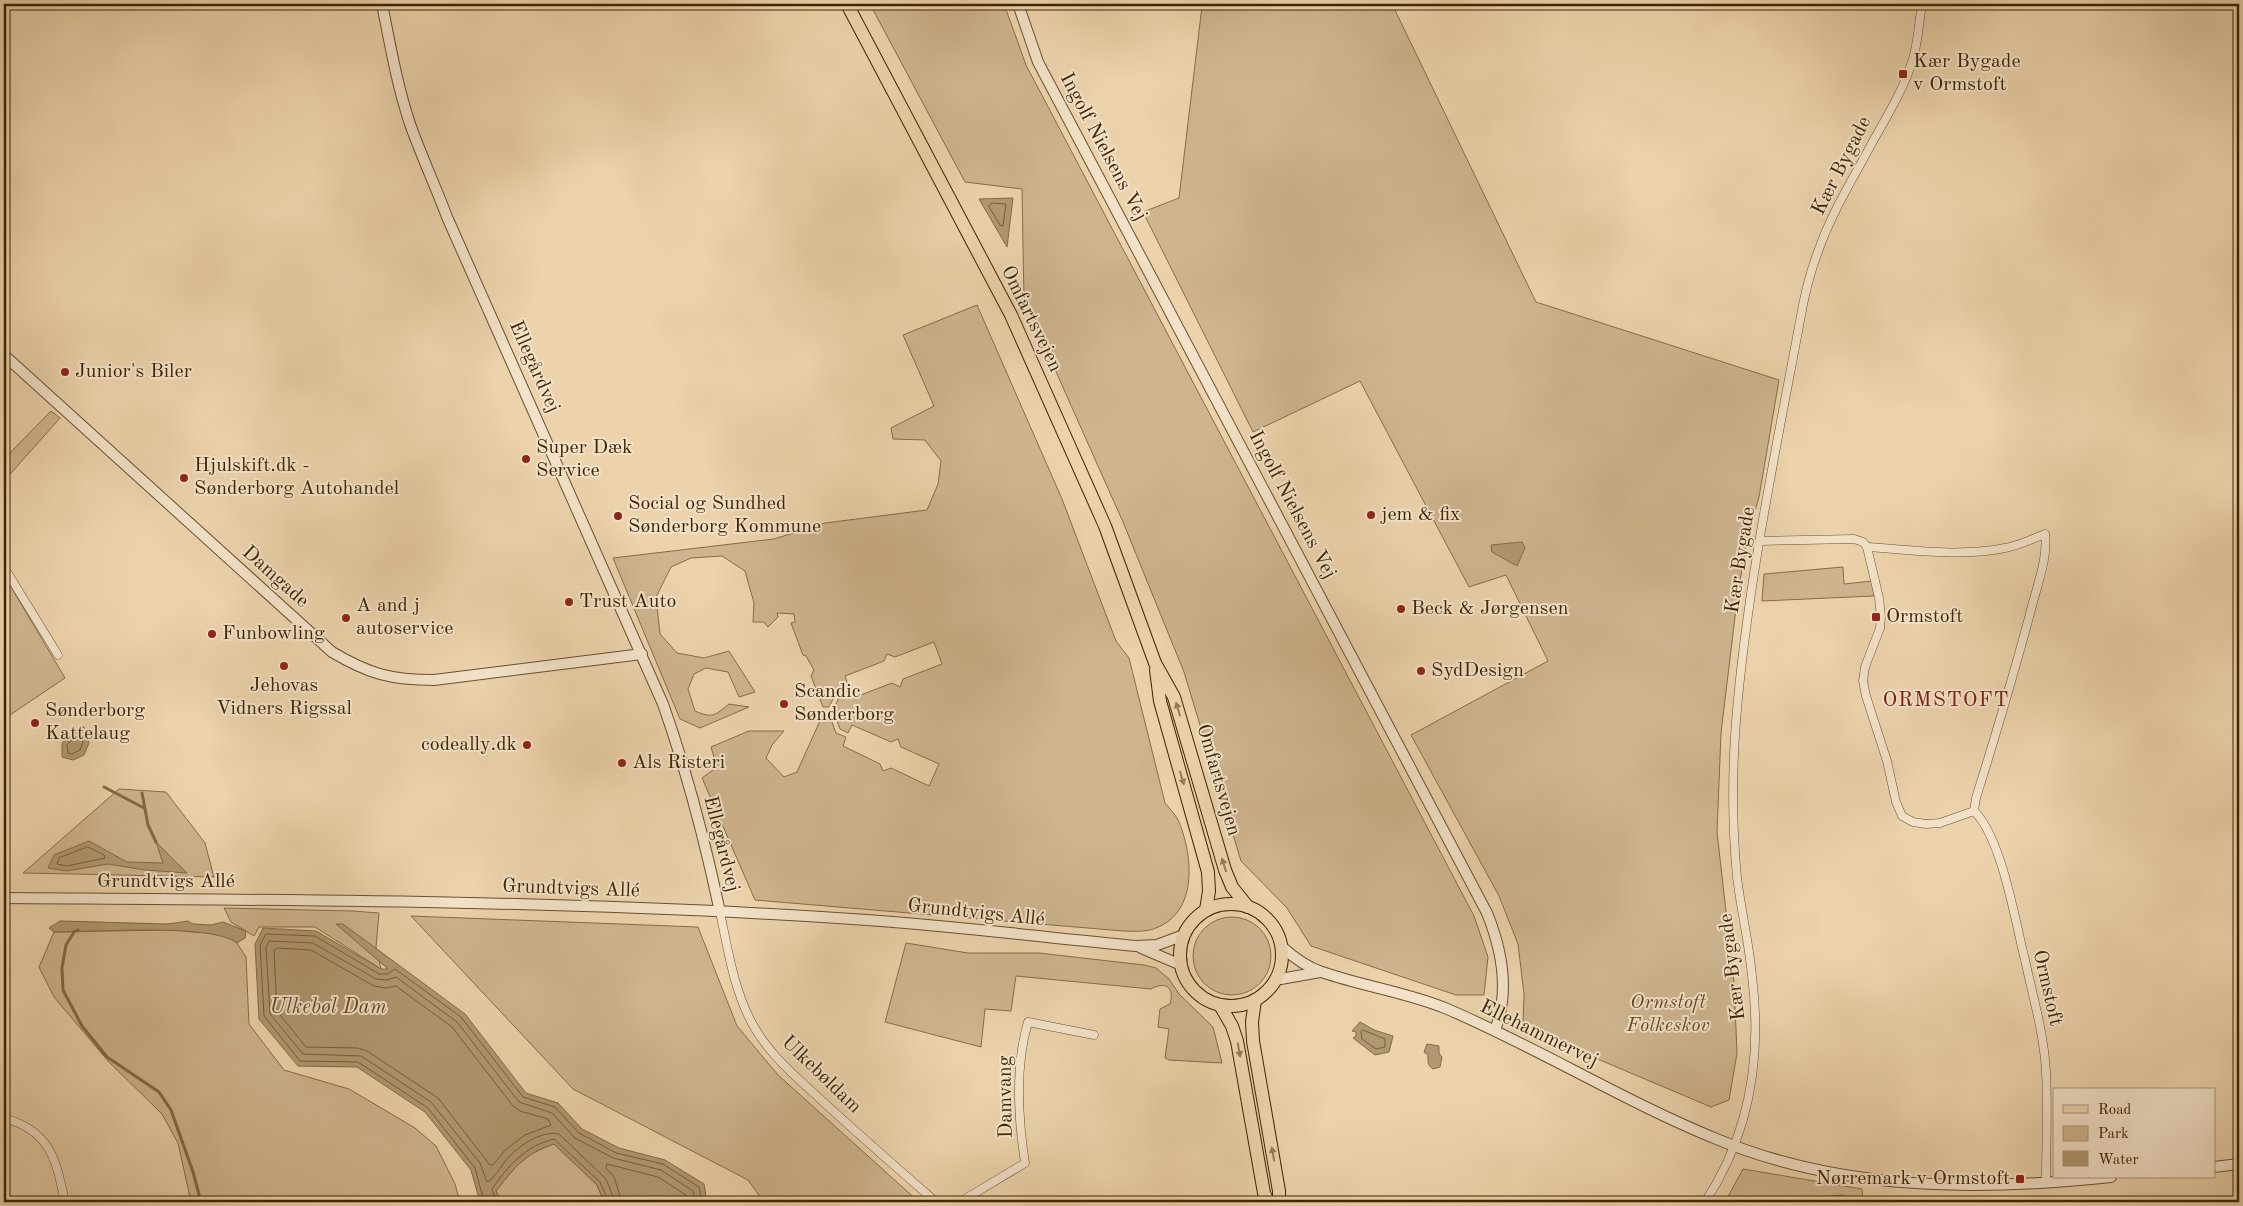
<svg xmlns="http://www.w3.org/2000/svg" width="2243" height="1206" font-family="'Old Standard TT',serif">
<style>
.green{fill:#ceb58f;stroke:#856d48}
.water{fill:#b09872;stroke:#826a45}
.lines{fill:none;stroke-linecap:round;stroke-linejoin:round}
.shore{stroke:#765e3a;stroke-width:1}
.stream{stroke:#826a45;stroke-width:3}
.minor-casing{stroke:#68502c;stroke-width:9}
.tertiary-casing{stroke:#68502c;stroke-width:12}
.primary-casing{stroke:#3c2502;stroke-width:14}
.trunk-casing{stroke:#3c2502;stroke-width:14}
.minor{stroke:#f3e2c9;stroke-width:8}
.tertiary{stroke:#f3e2c9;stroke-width:10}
.primary{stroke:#ecd3ac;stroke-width:12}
.trunk{stroke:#ecd3ac;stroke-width:12}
.oneway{fill:#947c57}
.poi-dot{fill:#8f2418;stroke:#f3e2c9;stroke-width:2}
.labels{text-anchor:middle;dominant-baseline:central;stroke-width:4;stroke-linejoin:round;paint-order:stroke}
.poi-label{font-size:20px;fill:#3c2502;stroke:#f3e2c9;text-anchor:start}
.street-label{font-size:20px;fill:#3c2502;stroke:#f3e2c9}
.park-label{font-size:20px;font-style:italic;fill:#604925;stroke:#f3e2c9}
.neighbourhood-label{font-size:21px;letter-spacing:1px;fill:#7a1f14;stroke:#f3e2c9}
.water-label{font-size:21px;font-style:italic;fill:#5f4824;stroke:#f3e2c9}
</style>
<rect width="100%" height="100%" fill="#ecd3ac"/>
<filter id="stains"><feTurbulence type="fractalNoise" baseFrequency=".004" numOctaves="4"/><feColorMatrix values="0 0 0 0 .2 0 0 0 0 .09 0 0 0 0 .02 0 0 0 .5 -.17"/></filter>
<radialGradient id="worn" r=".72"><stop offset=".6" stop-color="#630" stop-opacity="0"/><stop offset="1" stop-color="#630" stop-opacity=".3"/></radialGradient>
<g class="green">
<polygon points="870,4 1004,4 1026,65 1474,916 1488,957 1484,995 1456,995 1311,946 1287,908 1241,861 1184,672 1123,522 1024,300 1022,189 965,182"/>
<polygon points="1194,4 1392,4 1536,302 1779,380 1759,497 1746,544 1737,600 1721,733 1717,832 1734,982 1737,1053 1729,1100 1711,1107 1600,1060 1523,1023 1524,994 1518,944 1499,896 1411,735 1548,661 1506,575 1469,587 1360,381 1253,432 1143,212 1179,198 1202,6"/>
<path d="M977,305L1062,499L1116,641L1129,658L1165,803C1170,809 1176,815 1179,822C1194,859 1198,917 1150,930C1142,932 1131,931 1123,931L755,900L702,778L717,767L711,747L749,731H784L772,745L766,758L784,777L797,772L823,714H829L836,733L846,737L843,746L880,764L883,771L891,768L929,786L939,764L901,747L898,739L891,742L852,725L848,733L840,729L833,711L841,693L849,690L853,698L892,683L900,687L903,679L942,664L934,642L895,657L887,654L884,661L845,676L848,685L838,689L829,707H823L811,676L814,670L806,656L803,655L791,623L795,622L794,614L777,613L778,617L768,627L764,622H753L754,603L745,571L722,556L691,558L671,567L656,597L660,634L677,653L704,658L729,651L755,692L739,697L728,672L706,668L694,674L688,689L695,711C713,719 715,715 729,704L749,707L700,728L680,719L613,558L774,539L825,523L927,510L938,484L941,461L925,440L893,439L891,428L934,406L903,335Z"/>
<polygon points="51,411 60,418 4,481 4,459"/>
<polygon points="1843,567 1844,584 1872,581 1874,596 1762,601 1764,574"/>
<polygon points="4,575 65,678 4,719"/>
<polygon points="119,789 166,792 205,843 214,877 23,873"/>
<polygon points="224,908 353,911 379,913 376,947 381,969 315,927 259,927 254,936 231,922"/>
<polygon points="411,916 698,927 737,1026 778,1075 919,1202 764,1202 748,1180 573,1089"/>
<circle cx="1232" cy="956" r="39"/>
<polygon points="170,930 219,934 230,937 237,943 246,957 249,1024 284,1070 349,1089 415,1128 436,1146 455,1184 460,1202 191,1202 178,1143 162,1114 108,1061 54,997 39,967 54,932"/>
<path d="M906,943L968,953H1039L1144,965L1156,968L1169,979L1179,994L1213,1027L1222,1063L1169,1060L1165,1058L1169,1029L1158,1027L1160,1009L1170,1004C1175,987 1165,981 1151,989L1016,976L1011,1011L985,1009L981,1047L885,1022Z"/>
<path d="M554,1144L597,1185L604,1202H501L496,1191C515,1167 524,1154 554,1144Z"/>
<polygon points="1743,1169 1862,1189 1863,1202 1845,1202 1843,1195 1754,1202 1725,1202"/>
</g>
<g class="water">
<polygon points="1013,198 1007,247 979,199"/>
<polygon points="1522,542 1525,548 1517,566 1492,552 1491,545"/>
<polygon points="81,726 84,727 89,743 84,755 73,760 62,757 62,743"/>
<polygon points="89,841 127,862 163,863 156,842 187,873 145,870 108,864 67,871 48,868 54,855"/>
<path d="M60,921L168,924L188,921L193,924L211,925L223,922L246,931L245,938L237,943C212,923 91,932 54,932L49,928Z"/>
<path d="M336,924H343L465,1014L526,1093L558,1103L582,1129L619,1148L665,1160L704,1184L707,1202H604L597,1185L554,1144C525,1153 514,1168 496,1191L501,1202H480L471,1170L425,1112L357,1067L298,1066L259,1019L255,944L263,928L316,931L381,969H388Z"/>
<polygon points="1360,1022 1374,1030 1393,1036 1389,1052 1375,1055 1353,1038 1356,1036 1356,1032 1352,1031"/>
<path d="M1427,1044L1439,1046V1053L1442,1057L1440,1067L1433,1069C1427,1065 1428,1062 1428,1055L1424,1052Z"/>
</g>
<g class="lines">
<g class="shore">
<polygon points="992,203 1006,204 1003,226 1000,225 989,207"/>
<polygon points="78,735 81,736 83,742 80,750 72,754 68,753 67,745"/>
<polygon points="88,847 104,855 105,858 67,866 57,864 59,858"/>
<polygon points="277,948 311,950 374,986 386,988 396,986 452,1027 513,1106 520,1111 548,1119 551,1125 525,1135 505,1150 493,1165 490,1165 438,1098 367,1051 358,1048 306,1047 277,1011 274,951"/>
<polygon points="1363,1030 1385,1039 1385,1047 1376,1049 1362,1039 1361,1032"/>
<polyline points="484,1202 475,1168 428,1108 358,1062 300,1061 264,1016 260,945 266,934 315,936 379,974 387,974 395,969 461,1017 523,1097 555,1107 579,1133 616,1153 663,1164 699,1187 702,1202"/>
<path d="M496,1202L492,1189C508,1166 525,1146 554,1139L600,1182L609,1202"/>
<path d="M615,1202L606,1179L559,1134C542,1130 518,1146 507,1159C501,1166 495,1178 487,1182L480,1163L431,1102L361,1056L303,1054L270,1014L266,947L269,941L313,943L376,979L387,980L396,977L457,1022L519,1102L552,1113L575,1138L613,1158L661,1170L693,1191L696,1202"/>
<polyline points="622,1202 614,1177 606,1168 607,1164 658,1177 686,1195 688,1202"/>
</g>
<g class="stream">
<polyline points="104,787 144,808"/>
<polyline points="142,793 148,825 156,842"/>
<polyline points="78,930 74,932 66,945 62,968 63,990 82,1026 107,1057 159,1092 171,1110 193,1172 201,1202"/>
</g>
<g class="minor-casing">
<g id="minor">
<path d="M1760,541L1854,539L1863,542L1867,547L1879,598L1881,617L1880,628L1865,667L1863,681L1866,696L1887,761L1896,802L1902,816L1913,822L1926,824L1940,823L1974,811C2002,838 2015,921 2025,960C2033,997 2044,1034 2046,1072C2048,1108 2046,1146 2046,1182"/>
<path d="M1867,547C1912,550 1960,557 2005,548C2018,546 2032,539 2045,534C2048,557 2038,583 2032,606C2015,670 1996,734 1976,798L1974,811"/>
<polyline points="4,567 58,655"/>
<path d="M720,912C728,950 734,991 753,1025C769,1054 795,1076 819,1098C858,1134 897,1168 936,1202"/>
<path d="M4,1118C51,1131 56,1160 65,1202"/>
<path d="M960,1202L1025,1163C1018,1118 1015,1066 1028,1022L1094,1035"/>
<path d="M1705,1202C1750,1134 1762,1056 1752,976C1749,943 1741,910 1737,877C1732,825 1732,773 1736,721C1747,587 1775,454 1800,321C1804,297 1810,272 1819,249C1832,212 1854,177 1872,143C1887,116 1904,89 1913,59C1918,42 1919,22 1922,4"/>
</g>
</g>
<g class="tertiary-casing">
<g id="tertiary">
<path d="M382,4C390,44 397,85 410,124C421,155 435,185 447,217L663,704C687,772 705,841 720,912"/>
<path d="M1018,4L1038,62L1487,913C1502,950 1510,991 1495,1030"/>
<path d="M4,355L332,652C369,674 391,680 434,680L642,654"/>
<path d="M4,898C287,900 570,900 852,919C947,925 1041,937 1136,946L1157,945L1184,935"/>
<path d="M1281,946C1293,957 1306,967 1322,972C1362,986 1405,992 1445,1008C1539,1048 1625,1102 1719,1140C1843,1191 1981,1191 2111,1177"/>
<polyline points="1141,948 1181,965"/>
<polyline points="1275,980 1320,972"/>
<polyline points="2214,1167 2239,1164"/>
</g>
</g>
<g class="primary-casing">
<circle id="primary" cx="1231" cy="955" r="51"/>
</g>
<g class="trunk-casing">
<g id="trunk">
<polyline points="847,4 1011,315 1105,526 1155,663 1174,697 1225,870 1232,887 1248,907"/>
<polyline points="1156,670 1160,701 1208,872 1209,891 1206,910"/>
<polyline points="1255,1000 1252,1022 1253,1041 1279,1191 1279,1202"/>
<polyline points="1220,1005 1232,1026 1237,1041 1264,1193 1268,1202"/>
</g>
</g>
<use href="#minor" class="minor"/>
<use href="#tertiary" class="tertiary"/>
<use href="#primary" class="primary"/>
<use href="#trunk" class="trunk"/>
</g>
<defs><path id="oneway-solid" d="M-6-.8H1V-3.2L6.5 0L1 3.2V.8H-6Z" transform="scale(1.25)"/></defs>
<g class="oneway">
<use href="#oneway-solid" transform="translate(1178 709) rotate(-106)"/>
<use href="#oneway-solid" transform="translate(1182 778) rotate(74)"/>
<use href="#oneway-solid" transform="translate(1224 865) rotate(-108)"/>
<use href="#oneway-solid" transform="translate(1239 1050) rotate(80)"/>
<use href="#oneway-solid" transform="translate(1273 1154) rotate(-100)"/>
</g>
<g class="poi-dot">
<rect x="1898" y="69" width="10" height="10" rx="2.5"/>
<circle cx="65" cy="372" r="5"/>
<circle cx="526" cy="459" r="5"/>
<circle cx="184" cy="478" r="5"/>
<circle cx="1371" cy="515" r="5"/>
<circle cx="618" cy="516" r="5"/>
<circle cx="569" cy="602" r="5"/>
<circle cx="1401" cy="609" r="5"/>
<rect x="1871" y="612" width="10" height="10" rx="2.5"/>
<circle cx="346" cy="618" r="5"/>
<circle cx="212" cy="634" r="5"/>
<circle cx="284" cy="666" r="5"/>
<circle cx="1421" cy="671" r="5"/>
<circle cx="784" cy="704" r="5"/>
<circle cx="35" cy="723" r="5"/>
<circle cx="527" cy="745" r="5"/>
<circle cx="622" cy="763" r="5"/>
<rect x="2015" y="1174" width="10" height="10" rx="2.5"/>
</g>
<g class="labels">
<g class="poi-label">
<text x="1913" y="62">Kær Bygade<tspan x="1913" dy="23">v Ormstoft</tspan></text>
<text x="75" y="372">Junior's Biler</text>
<text x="536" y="448">Super Dæk<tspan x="536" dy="23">Service</tspan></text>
<text x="194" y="466">Hjulskift.dk -<tspan x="194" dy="23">Sønderborg Autohandel</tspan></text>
<text x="628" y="504">Social og Sundhed<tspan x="628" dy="23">Sønderborg Kommune</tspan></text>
<text x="1381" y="515">jem &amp; fix</text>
<text x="579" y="602">Trust Auto</text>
<text x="356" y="606">A and j<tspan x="356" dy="23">autoservice</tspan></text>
<text x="1411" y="609">Beck &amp; Jørgensen</text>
<text x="1886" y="617">Ormstoft</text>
<text x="222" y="634">Funbowling</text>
<text x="1431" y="671">SydDesign</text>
<text x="284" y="686" text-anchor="middle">Jehovas<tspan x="284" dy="23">Vidners Rigssal</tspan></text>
<text x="794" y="692">Scandic<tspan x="794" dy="23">Sønderborg</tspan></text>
<text x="45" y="711">Sønderborg<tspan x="45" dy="23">Kattelaug</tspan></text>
<text x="517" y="745" text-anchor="end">codeally.dk</text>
<text x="632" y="763">Als Risteri</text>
<text x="2010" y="1179" text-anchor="end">Nørremark v Ormstoft</text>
</g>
<g class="street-label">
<text transform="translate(1103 147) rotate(62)">Ingolf Nielsens Vej</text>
<text transform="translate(1842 166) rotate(-63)">Kær Bygade</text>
<text transform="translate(1031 319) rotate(64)">Omfartsvejen</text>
<text transform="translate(534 367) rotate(66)">Ellegårdvej</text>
<text transform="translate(1292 505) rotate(62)">Ingolf Nielsens Vej</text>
<text transform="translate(1741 560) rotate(-81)">Kær Bygade</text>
<text transform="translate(275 577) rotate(42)">Damgade</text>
<text transform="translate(1218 780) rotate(74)">Omfartsvejen</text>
<text transform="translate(721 844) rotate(76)">Ellegårdvej</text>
<text x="166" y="882">Grundtvigs Allé</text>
<text transform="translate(571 889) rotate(2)">Grundtvigs Allé</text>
<text transform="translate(976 913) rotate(6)">Grundtvigs Allé</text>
<text transform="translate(1733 967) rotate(-97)">Kær Bygade</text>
<text transform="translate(2047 988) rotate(77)">Ormstoft</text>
<text transform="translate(1539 1034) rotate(26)">Ellehammervej</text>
<text transform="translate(821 1075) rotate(44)">Ulkebøldam</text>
<text transform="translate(1006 1097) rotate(-91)">Damvang</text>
</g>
<g class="park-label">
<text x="1668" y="1003">Ormstoft<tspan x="1668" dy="23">Folkeskov</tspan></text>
</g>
<g class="neighbourhood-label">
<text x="1946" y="700">ORMSTOFT</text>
</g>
<g class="water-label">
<text x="328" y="1007">Ulkebøl Dam</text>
</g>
</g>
<rect width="2243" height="1206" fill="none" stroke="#ecd3ac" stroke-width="20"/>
<rect x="5" y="5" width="2233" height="1196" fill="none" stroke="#3c2502" stroke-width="2.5"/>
<rect x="10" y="10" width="2223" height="1186" fill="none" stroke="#3c2502"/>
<rect x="2053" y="1088" width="162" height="90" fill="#f3e2c9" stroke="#aa9679"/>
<rect x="2063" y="1105" width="25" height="8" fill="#ecd3ac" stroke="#aa9679"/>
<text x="2098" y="1114" font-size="15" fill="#3c2502">Road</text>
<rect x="2063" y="1126" width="25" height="15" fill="#ceb58f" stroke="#aa9679"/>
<text x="2098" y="1138" font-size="15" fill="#3c2502">Park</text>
<rect x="2063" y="1151" width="25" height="15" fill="#b09872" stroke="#aa9679"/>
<text x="2098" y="1164" font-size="15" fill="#3c2502">Water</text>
<rect width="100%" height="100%" filter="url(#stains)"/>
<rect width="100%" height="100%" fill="url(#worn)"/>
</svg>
